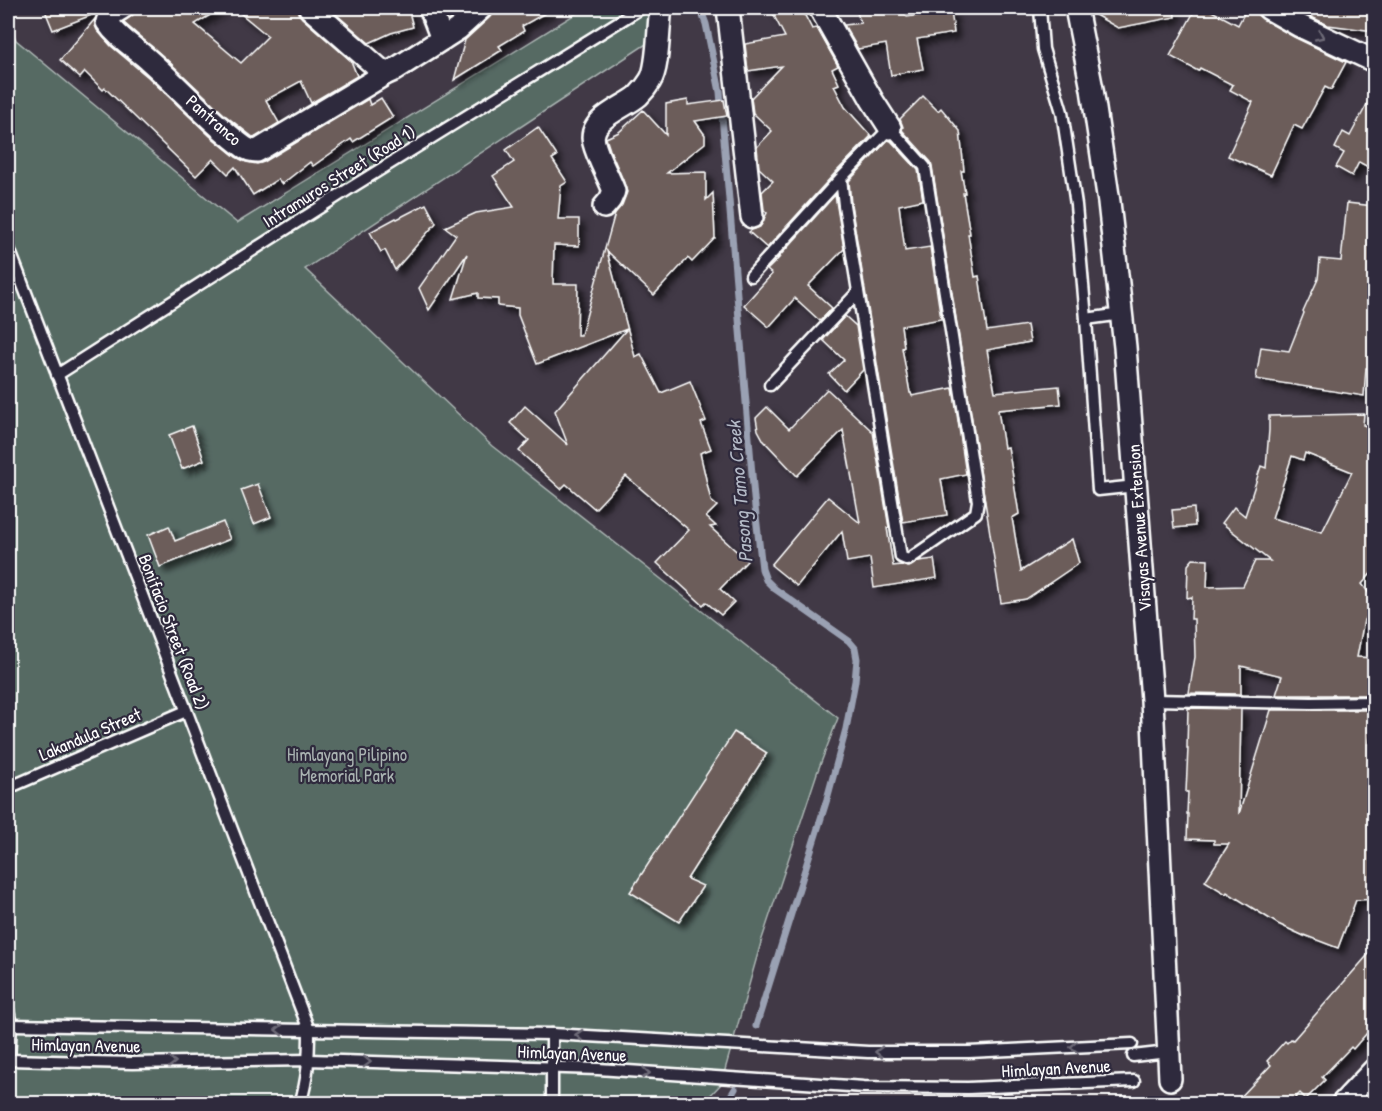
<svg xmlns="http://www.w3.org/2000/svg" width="1382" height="1111" font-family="'Patrick Hand',sans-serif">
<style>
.green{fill:#566a64;stroke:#aab4b2;stroke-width:1.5}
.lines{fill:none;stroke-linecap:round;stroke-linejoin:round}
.stream{stroke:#9aa1b3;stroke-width:7}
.building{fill:#6c5d5a;stroke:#fff;stroke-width:1.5;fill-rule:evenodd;filter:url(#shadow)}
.lane-casing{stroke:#fff;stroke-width:15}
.street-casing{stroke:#fff;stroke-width:26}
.lane{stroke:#2f2a3d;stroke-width:10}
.street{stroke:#2f2a3d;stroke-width:21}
.oneway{stroke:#6d6a77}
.labels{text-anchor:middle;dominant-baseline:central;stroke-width:4.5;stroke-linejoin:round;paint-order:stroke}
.street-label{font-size:18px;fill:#fff;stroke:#2f2a3d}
.park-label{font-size:18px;fill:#aab4b2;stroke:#2f2a3d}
.water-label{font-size:20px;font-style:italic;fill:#b3b9c6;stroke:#2f2a3d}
</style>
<defs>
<filter id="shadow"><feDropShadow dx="5.5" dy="5.5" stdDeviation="3" flood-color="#0009"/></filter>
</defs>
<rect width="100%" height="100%" fill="#413946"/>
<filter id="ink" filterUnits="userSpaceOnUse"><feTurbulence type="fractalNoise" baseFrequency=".0167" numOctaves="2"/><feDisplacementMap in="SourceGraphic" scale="12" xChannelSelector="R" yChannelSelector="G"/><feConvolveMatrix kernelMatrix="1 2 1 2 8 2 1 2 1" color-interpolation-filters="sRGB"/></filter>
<g filter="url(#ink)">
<polygon class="green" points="585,8 659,8 672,27 305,269 492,446 838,718 817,773 762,939 721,1084 703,1103 8,1103 8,19 16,40 237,223"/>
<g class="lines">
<g class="stream">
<polyline points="700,8 706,24 720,92 754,498 762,569 766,580 775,589 849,641 855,648 857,659 855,681 846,729 827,799 756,1026"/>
<polyline points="726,1104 735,1089"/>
</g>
</g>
<g class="building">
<polygon points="44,8 100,8 97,13 53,30"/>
<polygon points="135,8 222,8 195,24 241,63 268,36 234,8 298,8 298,13 302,18 351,61 357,76 311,103 301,81 266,100 279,123 254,138 226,116 165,58 124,23 123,22 133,15"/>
<polygon points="329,8 408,8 413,27 391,33 369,43"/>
<polygon points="493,8 554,8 522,26 524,31 499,46 502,50 454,80 465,40 490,17 493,12"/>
<polygon points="770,8 801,8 812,29 817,28 838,66 832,69 839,84 834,86 845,107 871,136 835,173 767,248 749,232 752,230 760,227 767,213 764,210 762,192 773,181 759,168 757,147 772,131 753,113 751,98 782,66 748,71 745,44 785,37"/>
<polygon points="855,8 903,8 907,17 951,11 954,33 917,39 923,69 891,75 886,44 858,49 844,25 861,23"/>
<polygon points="1089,8 1174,8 1175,17 1118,28 1090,12"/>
<polygon points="1196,8 1206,8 1238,25 1247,8 1257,13 1262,19 1294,37 1346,62 1331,90 1325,87 1302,129 1294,125 1271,175 1228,156 1253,102 1230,90 1233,85 1200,68 1198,71 1170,56"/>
<polygon points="1293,8 1374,8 1374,31 1328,25"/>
<polygon points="95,19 95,25 97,30 111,46 148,77 210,136 236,157 246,162 257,164 264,162 368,99 370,105 381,98 393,117 353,142 351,139 313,166 310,162 282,184 278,179 253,195 235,167 228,174 213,159 196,176 105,88 103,90 85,72 80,78 60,60"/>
<polygon points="1374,91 1374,170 1359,162 1352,176 1336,167 1344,153 1335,148 1343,132 1350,136"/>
<polygon points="923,96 938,111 941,108 960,131 964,171 961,171 965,193 963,193 970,234 968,234 975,277 979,276 987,331 1027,325 1030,342 987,350 995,392 1059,386 1061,404 998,410 1004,448 1008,447 1019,514 1012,518 1021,571 1072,539 1079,563 1026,599 1001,603 932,166 931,162 902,130 903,127 900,119"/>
<polygon points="688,100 688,105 724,100 727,116 695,121 705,135 705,143 667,173 706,172 706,200 713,193 715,238 692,262 688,258 654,295 607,251 635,357 641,354 661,393 690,381 706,421 701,423 711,449 700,453 711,501 717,506 706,517 716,526 710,527 747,561 720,589 734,602 721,615 706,602 703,605 657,563 689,530 626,476 595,509 566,484 561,489 519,451 529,440 510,423 525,406 568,445 555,411 627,329 537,364 518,315 518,308 498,306 498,299 478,298 478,293 453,299 467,254 429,310 419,288 456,235 445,227 476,213 514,207 493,176 514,162 506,150 538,127 557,156 552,159 567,182 561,186 558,219 579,219 579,246 554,245 553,284 578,284 577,335 581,335 615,213 622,205 627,192 623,180 610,150 606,138 619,132 643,110 666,135 666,104"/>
<polygon points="888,140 891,141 918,170 923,200 899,205 905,251 930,247 941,319 901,326 904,347 902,348 910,393 911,393 912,396 953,388 966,474 941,479 947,515 903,522 851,204 849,181"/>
<polygon points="835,195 844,249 808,286 832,308 820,321 795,298 769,327 744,305 772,274 767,270 779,258 778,258"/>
<polygon points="1347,203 1374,206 1374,348 1372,347 1373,368 1366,368 1364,396 1256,379 1261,347 1289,351 1304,313 1303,312 1318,279 1320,259 1341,261"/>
<polygon points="426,204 436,223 395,270 385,250 381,252 370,232 396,218 397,219"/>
<polygon points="845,316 856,326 863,370 844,390 829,374 844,360 823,340"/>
<polygon points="827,389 873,432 889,528 887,528 893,566 901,565 909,567 919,561 934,559 937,578 874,588 870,558 847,562 842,531 797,586 771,565 828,497 860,523 843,430 797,476 764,441 758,430 756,418 767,407 789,429"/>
<path d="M1364,414L1363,425L1374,429V570L1362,584L1374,600V612L1364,620L1357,657L1374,658V695H1276L1282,676L1241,666V694L1189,693L1195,657L1194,619H1191L1192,597L1187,598L1188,565L1193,559L1208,560L1207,587L1243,586L1255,561H1270L1222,523L1234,507L1245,516L1261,466L1266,468L1269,430V416ZM1305,453L1352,472L1322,532L1272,518L1292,456L1303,460Z"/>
<polygon points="192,426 204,460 182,469 169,435"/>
<polygon points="258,484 271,517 254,524 241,490"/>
<polygon points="1194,508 1195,526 1174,528 1172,510"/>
<polygon points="223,522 230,539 160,567 148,535 169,526 175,541"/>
<polygon points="1188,708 1241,709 1239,814 1271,710 1373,710 1369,743 1374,743 1374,776 1371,776 1372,811 1374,811 1374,899 1356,900 1338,948 1304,935 1304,936 1278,924 1227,892 1226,894 1205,881 1229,844 1214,844 1214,840 1187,839 1188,814 1187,814 1188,792 1186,792 1188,748 1187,748"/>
<polygon points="734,732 767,753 687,879 703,886 679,922 630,892"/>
<polygon points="1374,948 1374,1025 1353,1049 1351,1047 1322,1077 1325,1080 1306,1099 1300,1093 1289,1104 1234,1104 1271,1065 1267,1061 1285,1041 1287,1043 1291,1039 1293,1040"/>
</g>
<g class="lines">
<g class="lane-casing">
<g id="lane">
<polyline points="1040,8 1043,49 1062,112 1076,205 1086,319 1098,490 1136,486"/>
<path d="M8,246L309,1030C309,1056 308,1079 300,1104"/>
<polyline points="751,276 841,178 890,128 925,167 978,501 976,513 908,560 901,557 844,205 841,178"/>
<polyline points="1086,319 1122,314"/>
<polyline points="57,375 352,187 641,8"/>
<polyline points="770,385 858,292"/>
<polyline points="1152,700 1311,703 1374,702"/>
<polyline points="8,788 186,711"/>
<polyline points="8,1010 11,1025 9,1060 8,1064"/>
<polyline points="11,1025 552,1034 868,1052 969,1052 1132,1044"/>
<polyline points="1133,1056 1168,1052"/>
<polyline points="9,1060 132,1063 309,1060 598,1069 864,1087 968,1088 1134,1081"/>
<polyline points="552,1104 552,1034"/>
</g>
</g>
<g class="street-casing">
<g id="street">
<path d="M122,8L109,16L107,22C117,37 131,45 144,56C178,85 208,121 244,147C248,150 252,151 257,151L385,74L394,70L458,29L481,8"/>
<polyline points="310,8 385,74"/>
<polyline points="430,8 442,39"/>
<polyline points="728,8 752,217"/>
<polyline points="820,8 872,100 890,128"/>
<polyline points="1076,8 1092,89 1109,202 1125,347 1152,700 1170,1079"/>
<polyline points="1268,8 1300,26 1374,61"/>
<path d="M604,207L610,200L614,191C608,175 598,159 594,143C587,119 624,108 638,96C642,92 647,86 650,81C659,68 658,26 661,8"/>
<polyline points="1342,1104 1374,1070"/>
</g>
</g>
<use href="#lane" class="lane"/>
<use href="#street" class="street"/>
</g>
<defs><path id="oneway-chevron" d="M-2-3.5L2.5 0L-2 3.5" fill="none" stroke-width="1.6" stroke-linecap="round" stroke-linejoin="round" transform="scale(1.5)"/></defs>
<g class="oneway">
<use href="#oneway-chevron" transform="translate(1320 36) rotate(25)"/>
<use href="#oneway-chevron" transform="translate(279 1030) rotate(-179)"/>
<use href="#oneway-chevron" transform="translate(579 1035) rotate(-177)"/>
<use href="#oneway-chevron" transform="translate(1074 1047) rotate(177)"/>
<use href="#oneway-chevron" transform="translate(879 1052) rotate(-179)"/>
<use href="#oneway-chevron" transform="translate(172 1062) rotate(-1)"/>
<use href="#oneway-chevron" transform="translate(367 1062) rotate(2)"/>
<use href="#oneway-chevron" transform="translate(646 1073) rotate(4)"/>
</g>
</g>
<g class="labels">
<g class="street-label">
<text transform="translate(214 120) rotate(41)">Pantranco</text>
<text transform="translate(339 176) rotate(-32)">Intramuros Street (Road 1)</text>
<text transform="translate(1139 528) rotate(-94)">Visayas Avenue Extension</text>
<text transform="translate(174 632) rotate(69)">Bonifacio Street (Road 2)</text>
<text transform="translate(90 734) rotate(-23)">Lakandula Street</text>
<text transform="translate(86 1045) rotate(1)">Himlayan Avenue</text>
<text transform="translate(572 1053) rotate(2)">Himlayan Avenue</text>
<text transform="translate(1056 1068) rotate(-3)">Himlayan Avenue</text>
</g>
<g class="park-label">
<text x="347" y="754">Himlayang Pilipino<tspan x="347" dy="21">Memorial Park</tspan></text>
</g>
<g class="water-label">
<text transform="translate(739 492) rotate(-95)">Pasong Tamo Creek</text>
</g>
</g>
<rect width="1382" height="1111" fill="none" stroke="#2f2a3d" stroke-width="30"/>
<rect x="15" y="15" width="1352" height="1081" fill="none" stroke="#fff" stroke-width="2" filter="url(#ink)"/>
</svg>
